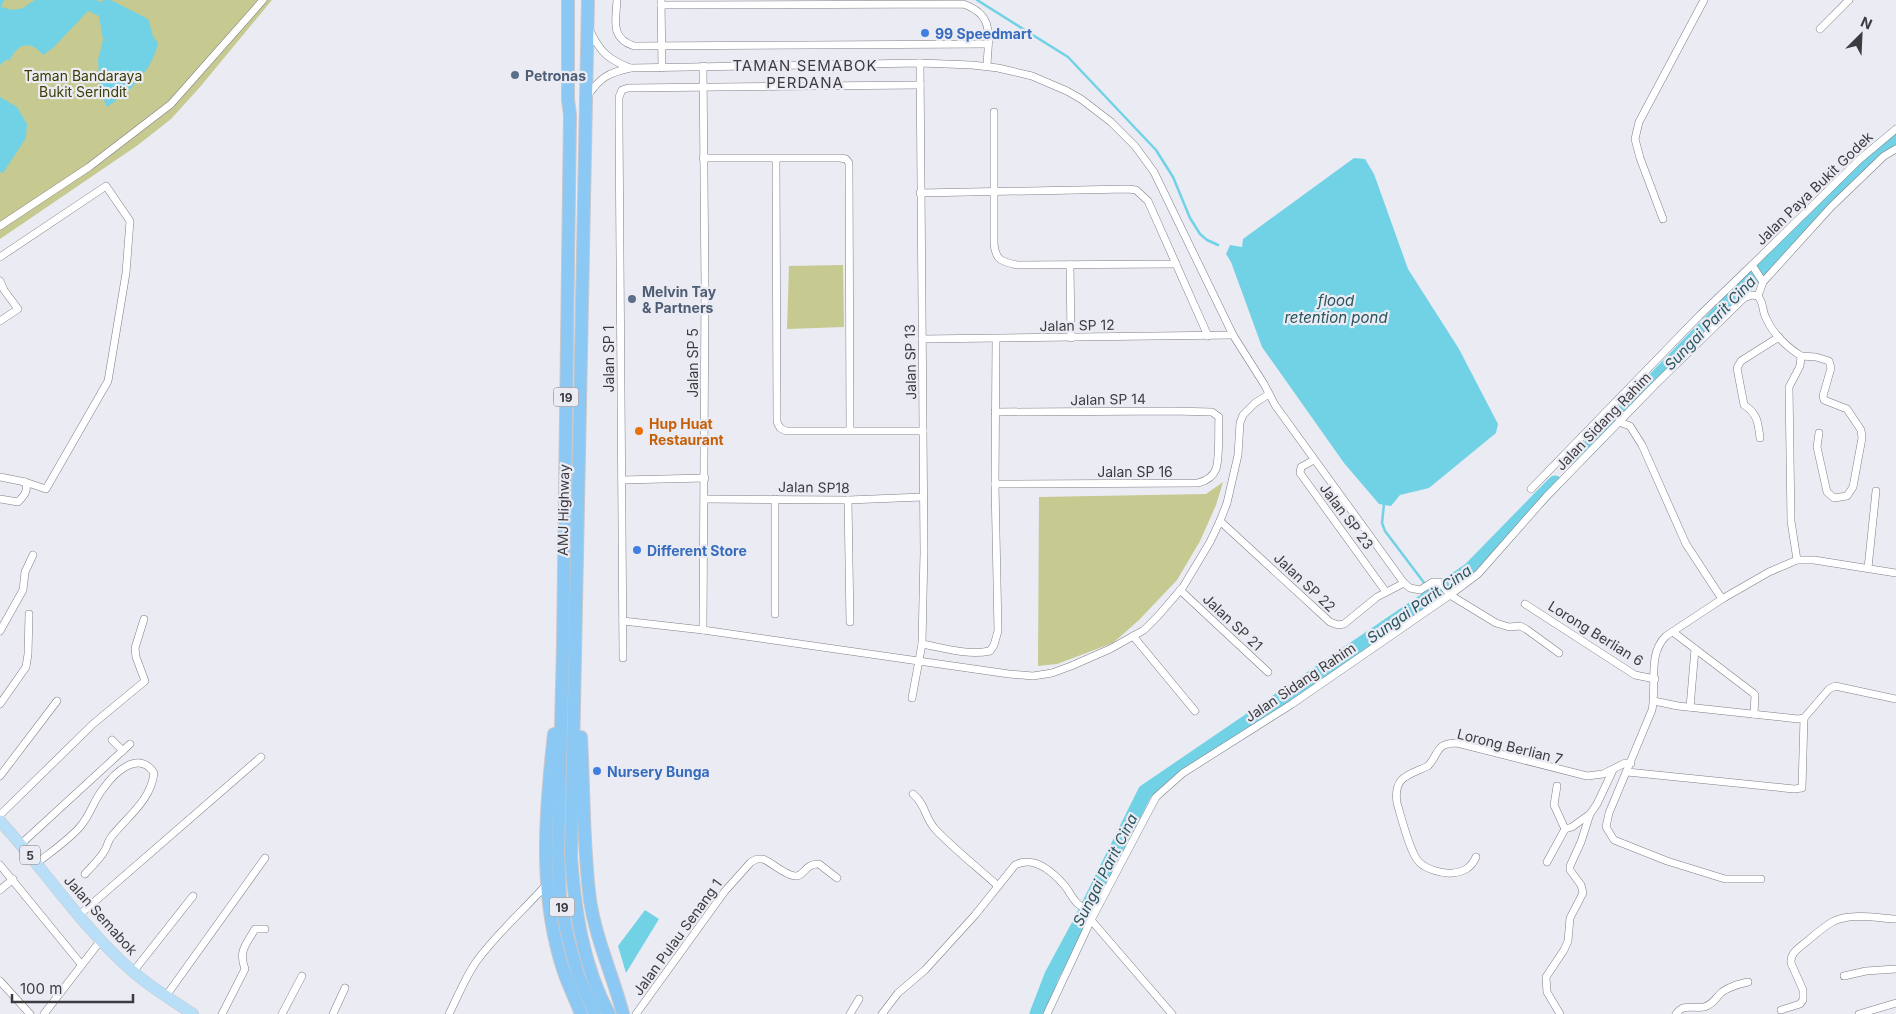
<svg xmlns="http://www.w3.org/2000/svg" width="1896" height="1014" font-family="Inter,sans-serif">
<style>
.green{fill:#c6c990}
.water{fill:#71d2e5}
.lines{fill:none;stroke-linecap:round;stroke-linejoin:round}
.stream{stroke:#71d2e5;stroke-width:2.5}
.river{stroke:#71d2e5;stroke-width:15}
.street-casing{stroke:#7e7f86;stroke-width:8}
.primary-casing{stroke:#c8c8ca;stroke-width:12}
.highway-casing{stroke:#c8c8ca;stroke-width:14}
.street{stroke:#fff;stroke-width:7}
.primary{stroke:#b9def8;stroke-width:11}
.highway{stroke:#8bc8f4;stroke-width:12}
.shop-dot{fill:#3f7fe0;stroke:#ebebf4;stroke-width:2}
.service-dot{fill:#5c6f8a;stroke:#ebebf4;stroke-width:2}
.food-dot{fill:#e8710a;stroke:#ebebf4;stroke-width:2}
.labels{text-anchor:middle;dominant-baseline:central;stroke-width:4.5;stroke-linejoin:round;paint-order:stroke}
.shield{fill:#ebebf4;stroke:#707076;stroke-width:1}
.shield-label{font-size:12px;font-weight:bold;fill:#3c3c40}
.shop-label{font-size:14px;font-weight:bold;fill:#366cbe;stroke:#ebebf4;text-anchor:start}
.park-label{font-size:14px;fill:#3c3d01;stroke:#ebebf4}
.service-label{font-size:14px;font-weight:bold;fill:#4e5e75;stroke:#ebebf4;text-anchor:start}
.street-label{font-size:14px;fill:#3c3c40;stroke:#ebebf4}
.food-label{font-size:14px;font-weight:bold;fill:#c56008;stroke:#ebebf4;text-anchor:start}
.neighbourhood-label{font-size:15px;letter-spacing:1px;fill:#3c3c40;stroke:#ebebf4}
.water-label{font-size:15px;font-style:italic;fill:#29555e;stroke:#ebebf4}
</style>
<rect width="100%" height="100%" fill="#ebebf4"/>
<g class="green">
<polygon points="0,0 272,0 200,87 171,119 138,145 0,239"/>
<polygon points="843,265 844,327 787,329 789,266"/>
<polygon points="1223,482 1216,505 1200,541 1177,580 1139,620 1113,643 1057,664 1038,666 1039,497 1206,494"/>
</g>
<g class="water">
<path d="M0,0H4L1,7L13,10L23,8L35,0H96L101,2L104,0H111L148,19L153,36L158,43C152,71 130,92 107,107L100,92L98,60L103,40L99,16L88,11L53,48L43,55C31,40 18,43 10,60H6L0,65Z"/>
<polygon points="0,97 17,107 27,124 26,138 3,173 0,172"/>
<polygon points="1354,158 1365,159 1374,174 1408,269 1459,349 1498,424 1496,433 1429,488 1400,495 1391,506 1379,504 1344,463 1262,347 1231,262 1226,254 1230,245 1242,247 1243,239"/>
<polygon points="645,910 659,919 626,973 618,946"/>
</g>
<g class="lines">
<g class="stream">
<polyline points="977,0 1068,57 1156,150 1173,177 1190,218 1200,234 1207,240 1218,245"/>
<polyline points="1384,504 1382,523 1385,531 1425,584"/>
</g>
<g class="river">
<polyline points="1578,459 1878,149 1896,136"/>
<polyline points="1037,1014 1052,975 1079,925 1145,792 1470,570 1555,483"/>
</g>
<g class="street-casing">
<g id="street">
<path d="M617,0C616,21 610,38 634,46L988,44"/>
<polyline points="661,0 662,68"/>
<path d="M661,5L963,4C996,15 988,38 987,66"/>
<polyline points="1820,29 1849,0"/>
<path d="M590,31C601,53 608,59 630,68"/>
<polyline points="703,66 705,286 703,630"/>
<path d="M588,95C601,77 608,73 630,68L920,63L972,65L998,68L1032,76L1067,91L1081,99L1111,122L1135,146L1154,172L1233,335L1264,384L1275,405L1404,583L1410,588L1420,590L1433,582H1440L1450,595L1496,623L1509,627L1520,626L1526,629L1559,653"/>
<path d="M994,112V243C995,260 1002,262 1017,265L1176,264"/>
<polyline points="703,158 840,158 846,159 849,163 850,430"/>
<polyline points="776,159 777,422 780,428 786,431 923,431"/>
<polyline points="920,193 1128,189 1136,190 1148,201 1208,336"/>
<polyline points="1663,219 1640,158 1635,139 1639,122 1704,0"/>
<polyline points="0,226 89,167 171,104 263,0"/>
<polyline points="0,257 106,186 130,221 126,273 108,381 46,489 25,482 0,477"/>
<polyline points="1070,265 1071,338"/>
<polyline points="0,281 4,290 18,309 0,321"/>
<polyline points="1763,282 1831,207 1884,156 1896,149"/>
<path d="M1758,296C1764,303 1762,311 1766,318C1773,334 1787,347 1801,356L1800,366L1789,387L1791,521L1797,560"/>
<polyline points="1758,296 1763,282 1752,265 1860,159 1896,129"/>
<polyline points="922,339 1233,335"/>
<polyline points="1801,356 1816,357 1829,361 1831,368 1823,396 1824,400 1847,409 1861,430 1862,438 1853,487 1847,496 1834,498 1827,492 1817,447 1819,433"/>
<polyline points="1619,422 1630,426 1642,445 1686,544 1722,599"/>
<path d="M1760,438C1758,423 1758,414 1744,405L1737,368L1741,361L1779,337"/>
<polyline points="1314,460 1301,467 1300,473 1386,592"/>
<polyline points="622,480 705,478"/>
<path d="M995,484L1198,483C1206,481 1213,477 1216,469C1220,457 1218,430 1219,417L1212,412L1173,411L995,412"/>
<polyline points="1531,489 1699,316 1752,265"/>
<path d="M0,499L18,502C24,496 29,490 25,482"/>
<polyline points="705,499 848,500 923,497"/>
<polyline points="848,500 850,622"/>
<polyline points="1220,521 1330,622 1338,625 1344,624 1377,597 1404,583"/>
<polyline points="1868,568 1876,491"/>
<polyline points="1180,590 1268,672"/>
<polyline points="1525,604 1635,675 1655,679"/>
<polyline points="775,614 775,499"/>
<polyline points="623,621 703,630 1009,674 1033,676 1052,673 1071,666 1110,649 1144,630 1158,616 1183,587 1210,542 1220,521 1227,503 1238,455 1240,423 1243,415 1255,403 1269,394"/>
<polyline points="0,631 23,590 25,572 33,555"/>
<polyline points="1673,632 1753,693 1755,695 1754,714"/>
<polyline points="1133,636 1195,711"/>
<path d="M922,644C943,648 969,656 990,651L994,645L998,631L995,484L996,340"/>
<polyline points="623,658 619,123 619,97 622,90 628,88 920,85"/>
<polyline points="912,698 922,644 924,552 920,63"/>
<polyline points="1654,701 1678,706 1798,719 1804,718 1829,689 1835,686 1896,699"/>
<polyline points="0,704 26,667 28,654 29,614"/>
<polyline points="1690,707 1695,649"/>
<polyline points="112,740 123,751"/>
<polyline points="1627,772 1794,789 1802,788 1804,718"/>
<polyline points="0,776 57,701"/>
<polyline points="1557,786 1554,805 1565,829"/>
<path d="M913,794C926,805 924,816 935,829C954,849 977,867 998,886"/>
<polyline points="0,815 93,724 145,681 136,657 135,648 144,619"/>
<polyline points="21,844 130,744"/>
<path d="M1476,857C1471,868 1464,872 1452,873C1442,874 1426,869 1419,862C1410,853 1401,816 1397,803C1393,776 1409,775 1428,766C1440,753 1435,743 1457,743L1587,776L1603,774L1625,763H1631"/>
<polyline points="1547,862 1565,829 1572,827 1590,814 1597,804 1613,770"/>
<path d="M37,863C51,852 67,841 79,828C91,815 93,801 103,789C114,773 139,749 154,773C151,800 128,816 112,836C108,840 108,845 105,850C100,859 92,866 85,874"/>
<polyline points="0,865 81,964"/>
<path d="M1761,879H1725L1667,861L1614,840L1606,827L1609,813L1652,710C1657,686 1647,654 1666,636L1722,599L1769,572L1797,560H1814L1896,573"/>
<polyline points="0,890 13,879"/>
<polyline points="78,916 261,757"/>
<polyline points="1091,920 1172,1014"/>
<polyline points="133,972 193,896"/>
<polyline points="1844,976 1866,971 1896,969"/>
<polyline points="0,981 30,1014"/>
<polyline points="166,996 265,858"/>
<path d="M1781,1010L1800,1004L1803,1000V990L1791,963C1790,953 1799,948 1806,942C1815,935 1824,926 1834,921C1852,913 1877,918 1896,919"/>
<polyline points="44,1014 101,940"/>
<path d="M222,1014L245,969C238,951 246,945 255,929H265"/>
<polyline points="282,1014 302,976"/>
<polyline points="333,1014 345,988"/>
<path d="M449,1014C458,996 465,978 476,962C497,933 524,910 547,884"/>
<path d="M636,1014L725,891L751,862L757,859H763C773,863 784,875 795,876C804,877 805,863 819,864L837,878"/>
<polyline points="850,1014 859,999"/>
<path d="M882,1014L898,993L925,970L975,915L1015,865C1034,855 1053,872 1065,886C1069,891 1072,898 1077,903C1081,907 1089,910 1094,913"/>
<polyline points="1047,1014 1091,920 1156,797 1183,773 1292,704 1450,595 1478,574 1546,497 1655,385 1744,298 1752,295 1758,296"/>
<polyline points="1560,1014 1547,992 1546,977 1564,950 1568,941 1570,918 1583,893 1581,885 1570,870 1570,866 1581,842 1590,814"/>
<path d="M1676,1014C1684,1003 1693,1009 1704,1007C1713,1005 1716,997 1722,992C1730,986 1739,984 1748,982"/>
<polyline points="1859,1014 1896,1003"/>
</g>
</g>
<g class="primary-casing">
<path id="primary" d="M0,821C45,870 81,926 131,970C150,987 172,1000 193,1014"/>
</g>
<g class="highway-casing">
<g id="highway">
<polyline points="568,0 568,100 570,115 563,645 558,854 560,897 568,939 578,975 595,1014"/>
<path d="M588,0L571,857C575,911 583,966 609,1014"/>
<path d="M554,734C545,814 538,898 565,975C570,988 576,1001 581,1014"/>
<path d="M581,737C584,791 583,847 590,900C596,940 613,976 623,1014"/>
</g>
</g>
<use href="#street" class="street"/>
<use href="#primary" class="primary"/>
<use href="#highway" class="highway"/>
</g>
<g class="shop-dot">
<circle cx="925" cy="33" r="5"/>
<circle cx="637" cy="550" r="5"/>
<circle cx="597" cy="771" r="5"/>
</g>
<g class="service-dot">
<circle cx="515" cy="75" r="5"/>
<circle cx="632" cy="299" r="5"/>
</g>
<circle class="food-dot" cx="639" cy="431" r="5"/>
<g class="labels">
<g class="shield">
<rect x="553.5" y="387.5" width="25" height="19" rx="4"/>
<rect x="20" y="845.5" width="20" height="19" rx="4"/>
<rect x="549.5" y="897.5" width="25" height="19" rx="4"/>
</g>
<g class="shield-label">
<text x="566" y="397">19</text>
<text x="30" y="855">5</text>
<text x="562" y="907">19</text>
</g>
<g class="shop-label">
<text x="935" y="33">99 Speedmart</text>
<text x="647" y="550">Different Store</text>
<text x="607" y="771">Nursery Bunga</text>
</g>
<g class="park-label">
<text x="83" y="75">Taman Bandaraya<tspan x="83" dy="16">Bukit Serindit</tspan></text>
</g>
<g class="service-label">
<text x="525" y="75">Petronas</text>
<text x="642" y="291">Melvin Tay<tspan x="642" dy="16">&amp; Partners</tspan></text>
</g>
<g class="street-label">
<text transform="translate(1814 188) rotate(-44)">Jalan Paya Bukit Godek</text>
<text transform="translate(1077 325) rotate(-1)">Jalan SP 12</text>
<text transform="translate(608 359) rotate(-90)">Jalan SP 1</text>
<text transform="translate(910 362) rotate(-91)">Jalan SP 13</text>
<text transform="translate(692 363) rotate(-90)">Jalan SP 5</text>
<text transform="translate(1108 399) rotate(-1)">Jalan SP 14</text>
<text transform="translate(1603 421) rotate(-46)">Jalan Sidang Rahim</text>
<text x="1135" y="471">Jalan SP 16</text>
<text transform="translate(814 487) rotate(1)">Jalan SP18</text>
<text transform="translate(563 510) rotate(-89)">AMJ Highway</text>
<text transform="translate(1347 516) rotate(53)">Jalan SP 23</text>
<text transform="translate(1305 582) rotate(43)">Jalan SP 22</text>
<text transform="translate(1233 622) rotate(43)">Jalan SP 21</text>
<text transform="translate(1596 633) rotate(32)">Lorong Berlian 6</text>
<text transform="translate(1300 682) rotate(-34)">Jalan Sidang Rahim</text>
<text transform="translate(1510 746) rotate(14)">Lorong Berlian 7</text>
<text transform="translate(101 915) rotate(48)">Jalan Semabok</text>
<text transform="translate(677 937) rotate(-54)">Jalan Pulau Senang 1</text>
</g>
<g class="food-label">
<text x="649" y="423">Hup Huat<tspan x="649" dy="16">Restaurant</tspan></text>
</g>
<g class="neighbourhood-label">
<text x="805" y="65">TAMAN SEMABOK<tspan x="805" dy="17">PERDANA</tspan></text>
</g>
<g class="water-label">
<text x="1336" y="300">flood<tspan x="1336" dy="17">retention pond</tspan></text>
<text transform="translate(1710 323) rotate(-46)">Sungai Parit Cina</text>
<text transform="translate(1419 604) rotate(-35)">Sungai Parit Cina</text>
<text transform="translate(1105 870) rotate(-63)">Sungai Parit Cina</text>
</g>
</g>
<g transform="translate(1861 35) rotate(24)" stroke="#ebebf4" stroke-width="4" paint-order="stroke">
<path d="M0-4L9 19L0 12L-9 19Z" fill="#3c3c40"/>
<text y="-8" font-size="14" font-weight="bold" text-anchor="middle" fill="#3c3c40">N</text>
</g>
<path d="M12 994v8h121v-8" fill="none" stroke="#3c3c40" stroke-width="2.5"/>
<text x="20" y="994" font-size="15" fill="#3c3c40" stroke="#ebebf4" stroke-width="4" paint-order="stroke">100 m</text>
</svg>
